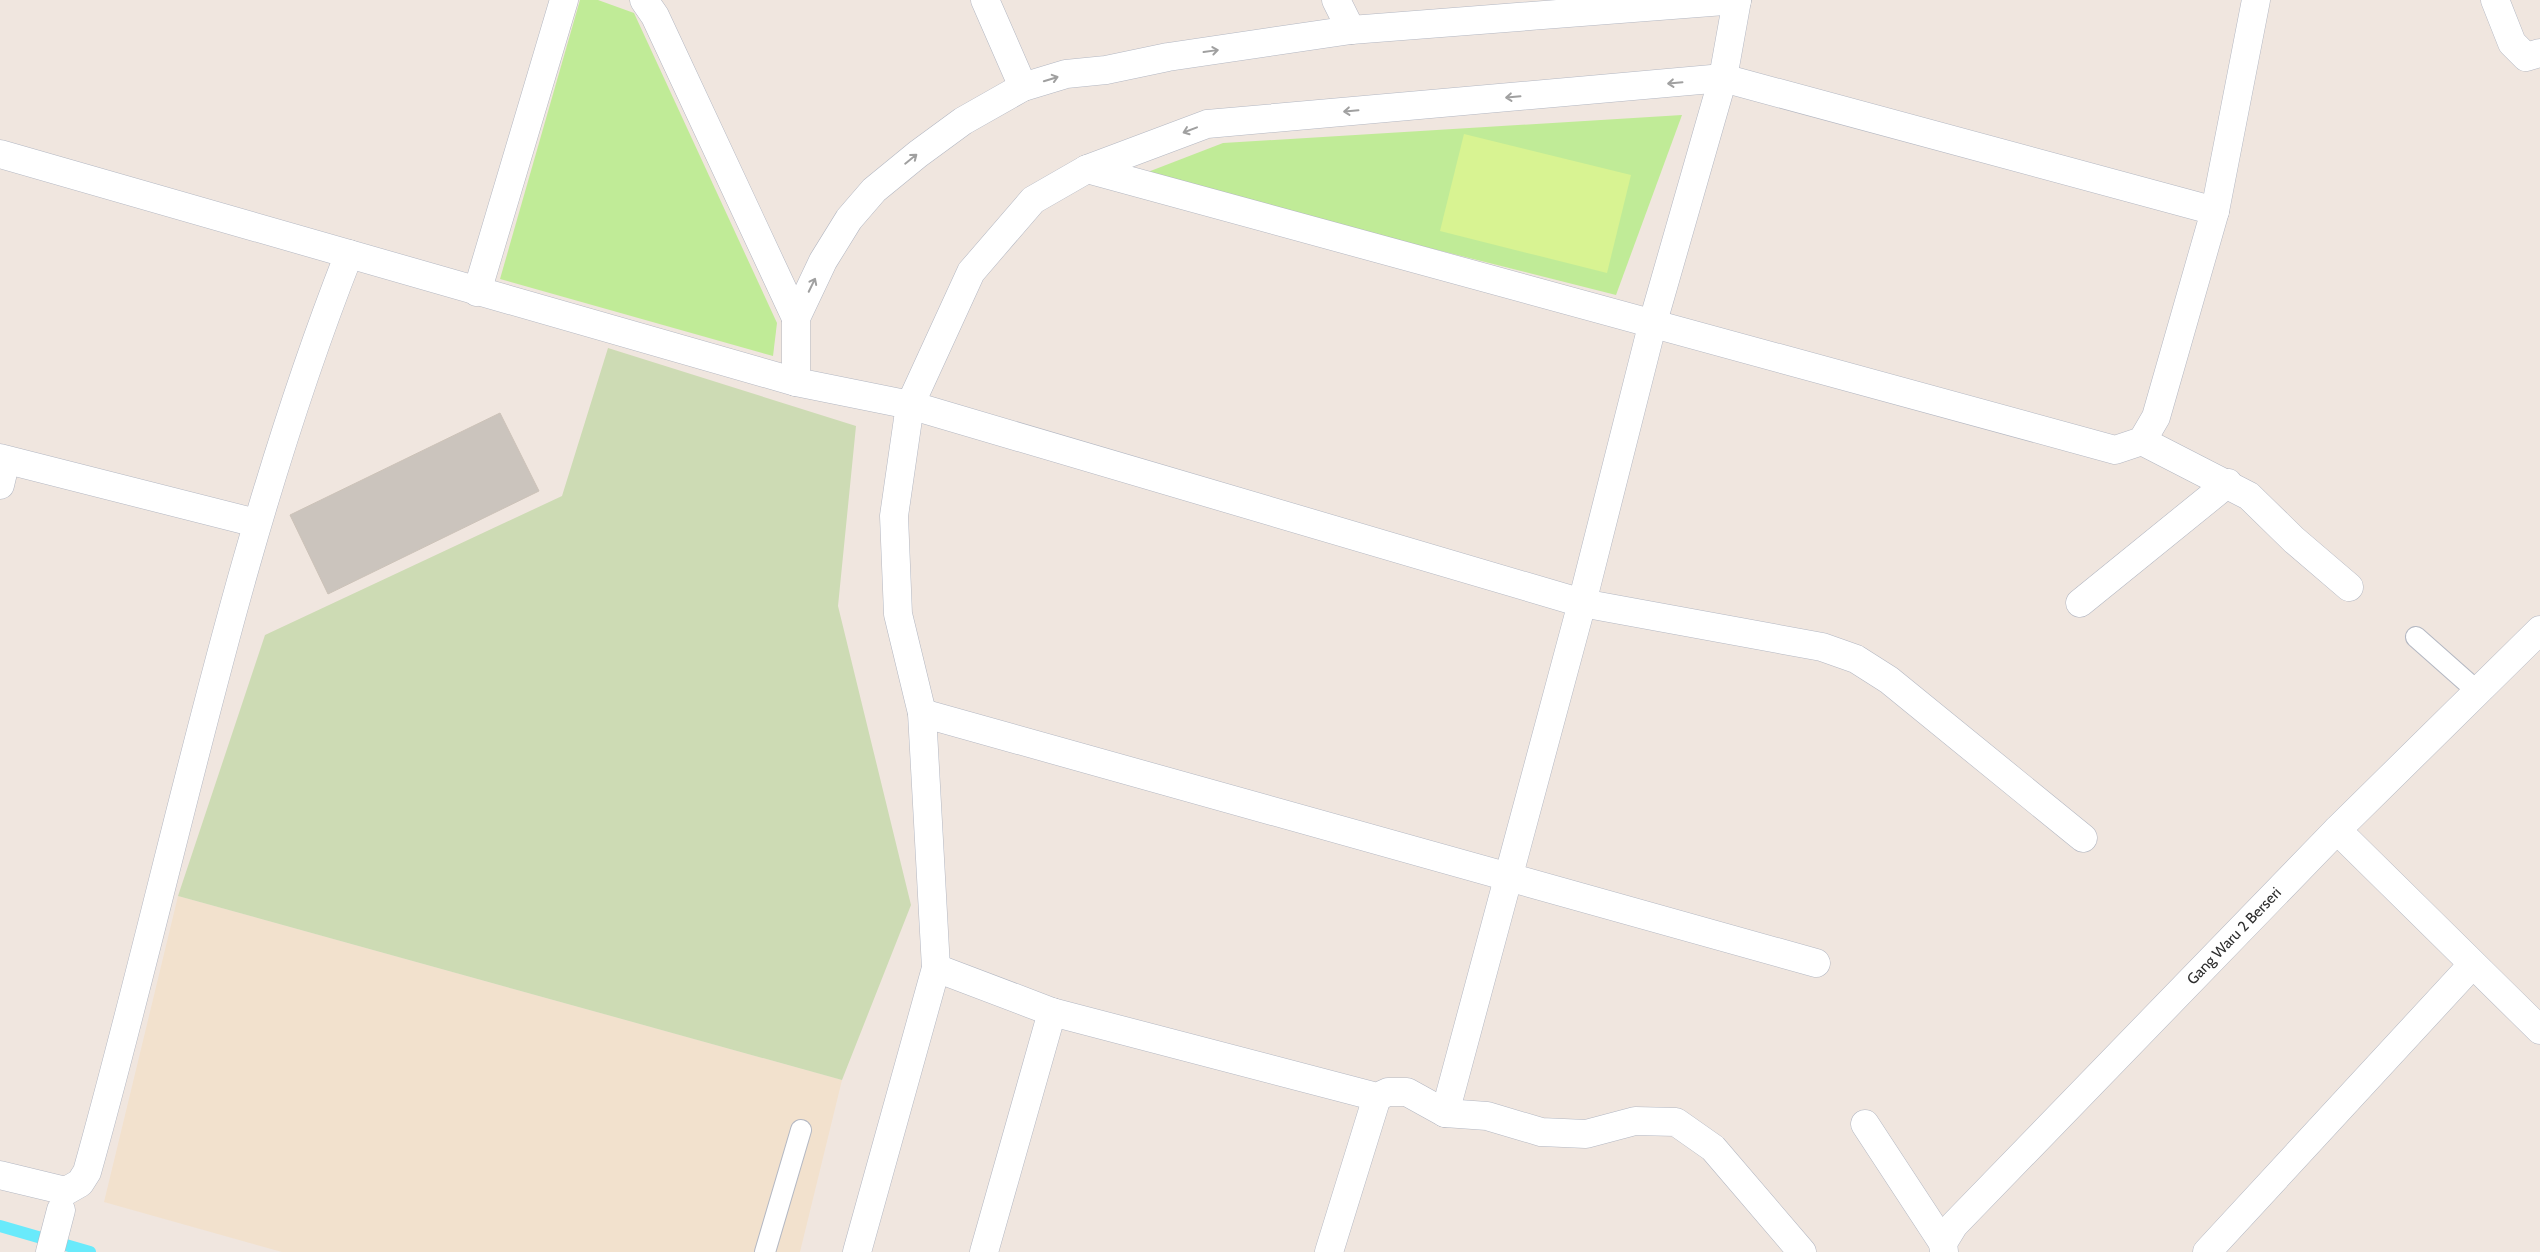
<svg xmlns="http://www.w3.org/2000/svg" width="2540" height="1252" font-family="Cabin,sans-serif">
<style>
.education{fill:#f2e1cd}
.green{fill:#c0eb97}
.cemetery{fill:#cddbb4}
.pitch{fill:#d8f392}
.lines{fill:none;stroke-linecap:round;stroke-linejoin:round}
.stream{stroke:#69eafb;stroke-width:12}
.building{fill:#cbc4bd;stroke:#ccc2b8}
.lane-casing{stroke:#b3b7c2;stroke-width:22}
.street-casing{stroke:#b3b7c2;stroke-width:29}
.lane{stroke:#fff;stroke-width:20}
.street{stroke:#fff;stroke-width:28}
.oneway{stroke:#a0a0a0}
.labels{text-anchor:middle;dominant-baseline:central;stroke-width:4;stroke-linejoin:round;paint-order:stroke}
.street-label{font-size:15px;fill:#2d2d2d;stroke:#fff}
</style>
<rect width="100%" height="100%" fill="#f0e6df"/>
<polygon class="education" points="178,896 842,1080 800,1252 282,1252 104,1202"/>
<g class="green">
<polygon points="580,0 598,0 634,13 777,323 773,356 500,279"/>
<polygon points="1682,115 1616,295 1140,175 1223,143"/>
</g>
<polygon class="cemetery" points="608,348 856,426 838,606 911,905 842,1080 178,896 265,635 562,496"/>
<polygon class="pitch" points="1464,134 1631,175 1607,273 1440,231"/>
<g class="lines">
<polyline class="stream" points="0,1226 90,1252"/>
</g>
<polygon class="building" points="500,413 539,491 328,594 290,515"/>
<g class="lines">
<g class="lane-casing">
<g id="lane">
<polyline points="2416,637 2477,691"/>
<polyline points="765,1252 801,1130"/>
</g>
</g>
<g class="street-casing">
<g id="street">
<polyline points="644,0 655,16 796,318"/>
<polyline points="985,0 1023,87"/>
<polyline points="1336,0 1351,30"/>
<polyline points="2495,0 2512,43 2526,57 2540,53"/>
<polyline points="0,154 796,382 910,405 1582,603 1822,647 1856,659 1889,680 2083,838"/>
<polyline points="1087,169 2115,450 2142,441 2156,417 2215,211 2256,0"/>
<polyline points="477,292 564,0"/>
<polyline points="796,382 796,318 823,261 849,219 874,190 918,154 963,121 1023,87 1066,74 1106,70 1168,57 1351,30 1737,0"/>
<polyline points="2142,441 2249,496 2294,540 2349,587"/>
<polyline points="0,458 256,523"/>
<polyline points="0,485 6,460"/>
<polyline points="2080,603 2228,483"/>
<polyline points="922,713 1816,963"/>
<polyline points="2337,830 2540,1030"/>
<polyline points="936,968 1052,1012 1377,1097 1388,1092 1407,1092 1445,1113 1487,1116 1541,1132 1586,1134 1635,1121 1676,1122 1713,1148 1802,1252"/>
<polyline points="1445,1113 1582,603 1653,322 1723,78 1737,0"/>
<polyline points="1865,1124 1943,1243"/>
<path d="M0,1175L66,1191L80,1183L87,1172C173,866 232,551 349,254"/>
<polyline points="50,1252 61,1210"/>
<polyline points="857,1252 936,968 922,713 898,614 894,516 910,405 971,272 1033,200 1087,169 1207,124 1723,78 2215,211"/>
<polyline points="984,1252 1052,1012"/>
<polyline points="1329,1252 1377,1097"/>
<polyline points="1944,1252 1943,1243 1954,1225 2337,830 2540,630"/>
<polyline points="2207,1252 2472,965"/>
</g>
</g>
<use href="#lane" class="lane"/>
<use href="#street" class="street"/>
</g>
<defs><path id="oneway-shaft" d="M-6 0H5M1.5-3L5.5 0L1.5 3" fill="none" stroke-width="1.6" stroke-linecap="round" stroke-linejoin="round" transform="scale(1.25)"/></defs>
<g class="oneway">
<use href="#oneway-shaft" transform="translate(1211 51) rotate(-8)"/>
<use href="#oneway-shaft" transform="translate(1051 79) rotate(-17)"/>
<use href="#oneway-shaft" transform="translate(1675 83) rotate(175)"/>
<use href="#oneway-shaft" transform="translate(1513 97) rotate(175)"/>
<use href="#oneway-shaft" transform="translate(1351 111) rotate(175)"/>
<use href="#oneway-shaft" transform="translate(1190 130) rotate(159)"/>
<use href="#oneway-shaft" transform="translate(911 159) rotate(-39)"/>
<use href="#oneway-shaft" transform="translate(812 285) rotate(-64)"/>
</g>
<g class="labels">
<g class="street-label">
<text transform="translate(2234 936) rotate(-46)">Gang Waru 2 Berseri</text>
</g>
</g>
</svg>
